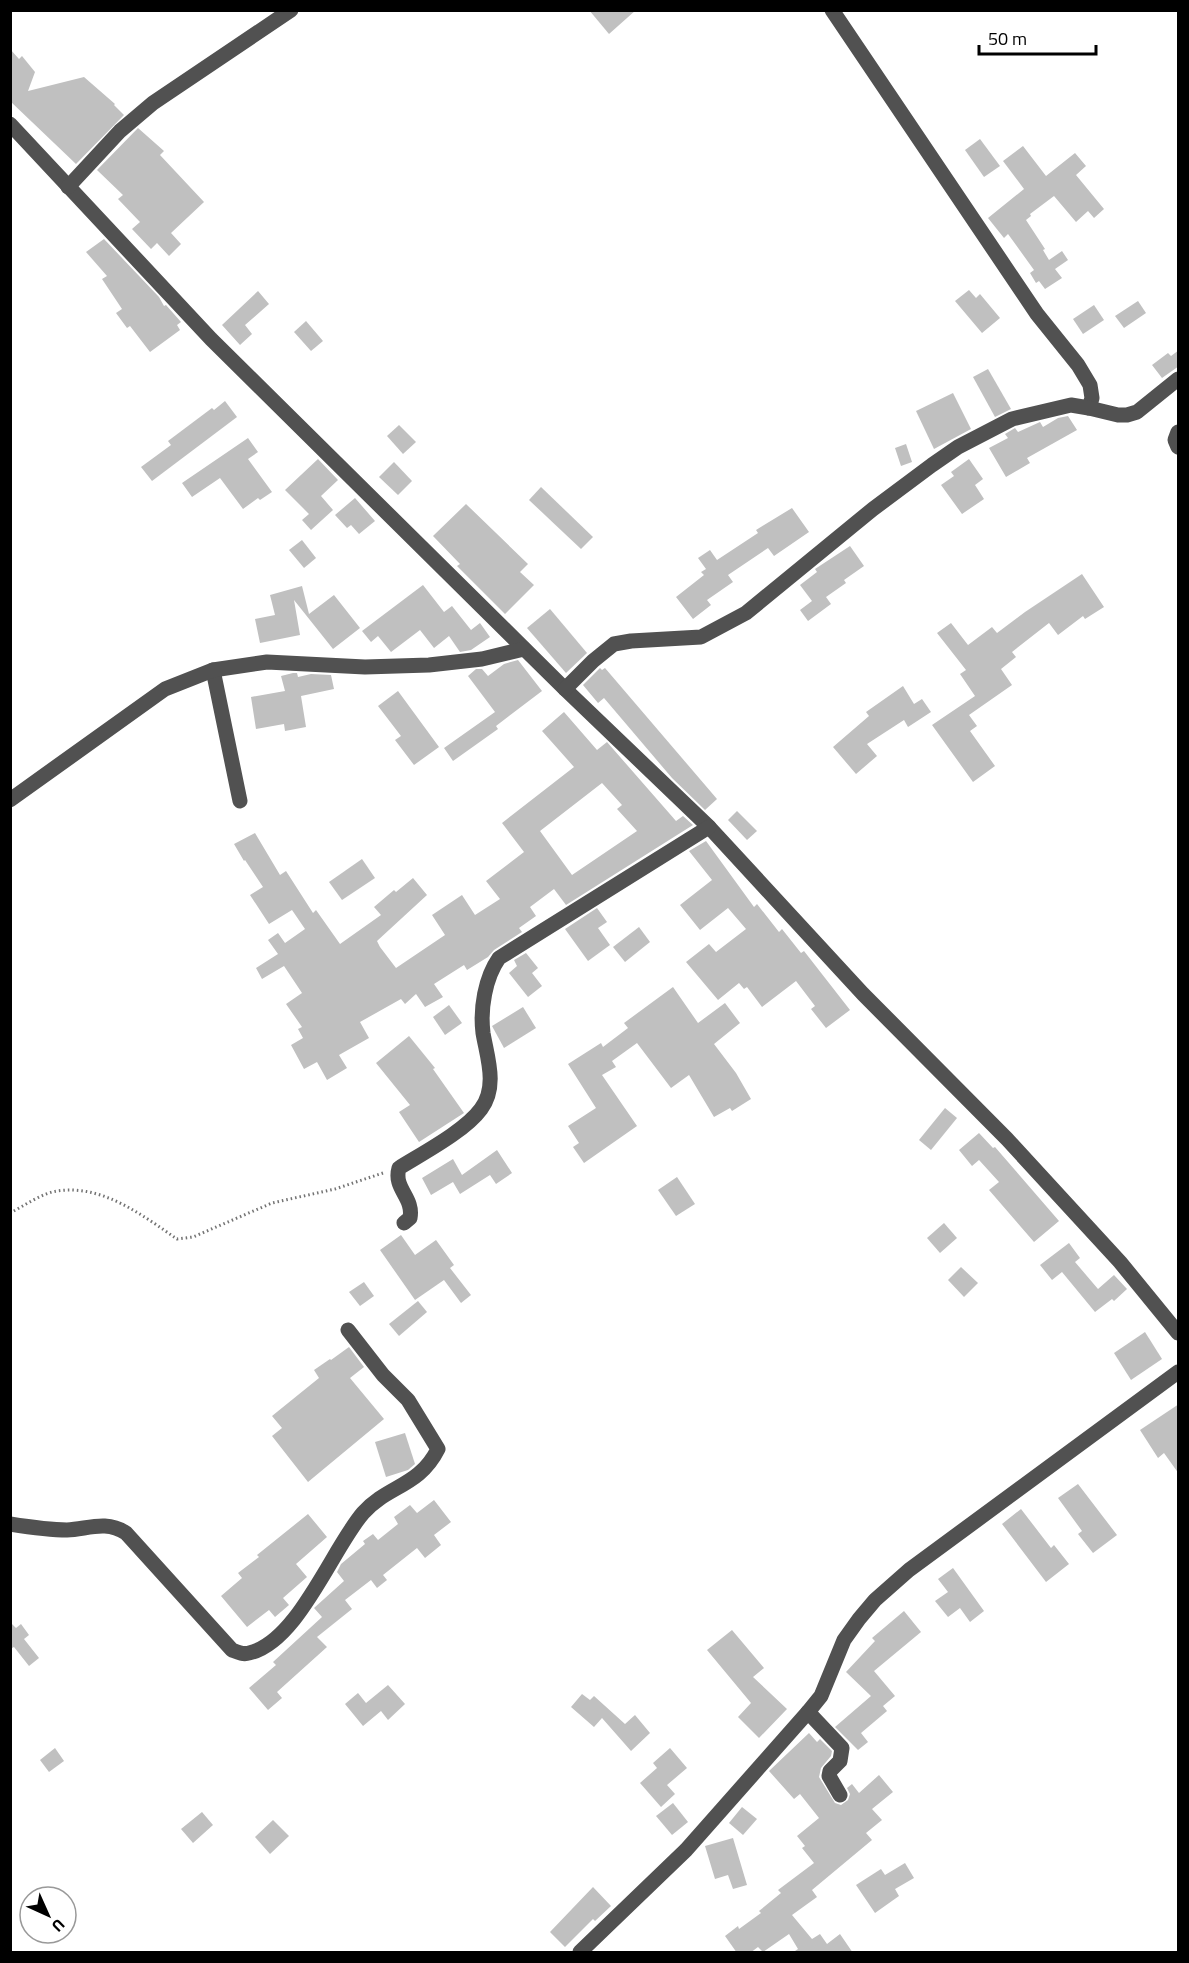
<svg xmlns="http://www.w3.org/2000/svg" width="1189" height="1963" font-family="'Titillium Web',sans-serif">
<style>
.building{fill:#c0c0c0;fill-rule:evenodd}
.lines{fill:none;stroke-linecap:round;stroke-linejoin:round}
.path{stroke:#737373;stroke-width:3;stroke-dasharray:1.5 3;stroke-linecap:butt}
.minor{stroke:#515151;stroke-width:15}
</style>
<rect width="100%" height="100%" fill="#fff"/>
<g class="building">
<polygon points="589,10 636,10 609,34"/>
<polygon points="10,49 19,59 22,56 35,72 28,91 84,77 115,104 114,105 124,115 76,164 10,101"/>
<polygon points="138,128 164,151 160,155 204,202 171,233 181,244 169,256 157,243 151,249 132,229 140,222 118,199 123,195 97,170"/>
<polygon points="980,139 1000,166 984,177 965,150"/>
<polygon points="1023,146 1046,176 1075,153 1086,166 1076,175 1104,209 1094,218 1088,211 1076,222 1054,196 1030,214 1031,216 1026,220 1045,249 1043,250 1049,260 1062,251 1068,260 1055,269 1062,278 1045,289 1039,281 1036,283 1030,273 1034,270 1008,234 1004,238 988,218 1024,189 1003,161"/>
<polygon points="104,239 159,297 164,306 166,305 181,322 177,325 180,330 150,352 130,326 127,328 116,313 122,309 102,279 107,276 86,252"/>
<polygon points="969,290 976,298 980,294 1000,318 982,333 955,301"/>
<polygon points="258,291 269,304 245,325 252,334 240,345 222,325"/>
<polygon points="1138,301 1146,313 1124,328 1115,316"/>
<polygon points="1094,305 1104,320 1083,334 1073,319"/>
<polygon points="306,321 323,341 311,351 294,332"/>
<polygon points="1179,350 1179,366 1162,378 1152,365 1168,353 1171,356"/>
<polygon points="988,369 1011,409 995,417 973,377"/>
<polygon points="953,393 971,429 934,449 916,411"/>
<polygon points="225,401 237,417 152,481 141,467 171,445 168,441 212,408 214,410"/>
<polygon points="1068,416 1077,430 1027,458 1030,463 1006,477 989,448 1008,438 1005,434 1015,428 1018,432 1040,422 1043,427 1058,418"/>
<polygon points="399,425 416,442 403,454 387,436"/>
<polygon points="248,438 258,452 248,459 272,492 260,500 258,498 243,509 220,478 192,497 182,483"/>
<polygon points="906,444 912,462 901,466 895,448"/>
<polygon points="318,459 338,480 321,496 333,510 311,530 302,520 309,514 285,490"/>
<polygon points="969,459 983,479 975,485 984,499 962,514 941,485 954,476 951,472"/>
<polygon points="394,462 412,481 398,495 379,477"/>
<polygon points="541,487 593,537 581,549 529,500"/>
<polygon points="355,498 375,521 359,534 351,525 347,528 335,515"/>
<polygon points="466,504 528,564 520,572 534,585 505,614 457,566 460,564 433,536"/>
<polygon points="792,508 809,532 774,556 768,548 728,575 733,582 707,600 711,605 693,619 676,597 704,575 701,572 706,569 698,558 710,550 717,560 758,533 756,530"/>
<polygon points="302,540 316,558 304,568 289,550"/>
<polygon points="850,546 864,566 844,580 846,583 826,597 831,604 808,621 800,610 812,601 800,585 817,572 815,569"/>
<polygon points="1082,574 1104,607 1085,619 1083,616 1058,635 1049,623 1012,652 1016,657 1001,669 1012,685 969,715 977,726 970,731 995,766 973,782 932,725 975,696 960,674 966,670 937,633 951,623 968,645 992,627 997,633 1025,612"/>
<polygon points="423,585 444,612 452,606 471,630 480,623 490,637 471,650 460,652 449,636 434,648 420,630 391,652 378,636 371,642 362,631"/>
<polygon points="302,586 309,614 334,595 360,628 333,649 294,600 300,635 260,643 255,619 275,615 270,595"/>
<polygon points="550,609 587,653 566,673 527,628"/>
<polygon points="518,660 542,691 496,726 498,729 453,761 444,748 495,712 468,676 476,669 482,669 488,676 504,664"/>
<polygon points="600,668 602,670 605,668 717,799 705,810 672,778 604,698 598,703 583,685"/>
<polygon points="293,673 297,673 298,677 311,674 331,675 334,689 301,696 306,727 285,731 284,724 256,729 251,697 285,691 281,676"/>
<polygon points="903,686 914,704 922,699 931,712 908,727 904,720 867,744 877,756 856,774 833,747 869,716 866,712"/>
<polygon points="398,691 439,747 414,765 395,740 401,736 378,706"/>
<path d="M564,712L597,750L607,742L676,821L683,816L693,825L566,905L554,889L530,907L536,916L519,928L522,932L494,950L488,957L467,970L464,965L434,984L443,997L425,1007L416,994L405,1004L401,999L360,1022L369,1038L339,1055L347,1068L327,1080L317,1062L304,1069L291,1045L303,1038L298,1029L302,1027L286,1004L302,993L284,966L262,979L256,968L278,954L268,940L278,933L285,943L305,929L292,910L269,924L250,895L263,887L245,860L244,861L234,844L255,833L280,875L286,871L313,913L316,910L340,944L381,915L374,907L394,890L396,892L413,878L427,895L377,941L380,947L396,968L445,935L432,915L462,895L475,915L500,899L486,881L524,852L502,823L574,767L542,731ZM602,783L622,805L617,809L637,831L572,875L540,831Z"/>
<polygon points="737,811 757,831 747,840 728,820"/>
<polygon points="706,841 754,907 757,904 779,932 782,929 801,953 804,951 850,1010 826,1028 811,1009 815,1006 796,981 762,1007 747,987 744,989 739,983 718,1000 686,962 709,944 716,952 746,929 728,908 700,930 680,905 712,880 689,851"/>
<polygon points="362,859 375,878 342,900 329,882"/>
<polygon points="597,908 607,922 598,928 610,945 588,961 565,929"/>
<polygon points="639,927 650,942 625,962 613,947"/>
<polygon points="526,953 538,968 532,973 542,986 528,997 509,973 517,966 514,960"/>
<polygon points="673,987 698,1023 725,1003 740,1023 714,1044 736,1073 751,1099 732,1111 730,1108 714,1117 689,1075 671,1088 637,1043 612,1061 616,1067 602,1075 637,1126 584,1163 573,1147 579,1143 568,1126 596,1108 568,1064 601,1043 603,1047 628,1028 624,1023"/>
<polygon points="449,1005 462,1023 445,1035 433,1017"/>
<polygon points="523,1007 536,1028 504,1048 492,1026"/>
<polygon points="409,1036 435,1068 433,1069 464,1113 419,1142 399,1112 410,1105 376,1063"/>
<polygon points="945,1108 957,1118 931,1150 919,1140"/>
<polygon points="979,1133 993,1148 995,1147 1059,1221 1034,1242 989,1190 999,1182 979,1160 972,1166 959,1150"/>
<polygon points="497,1150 512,1173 496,1184 490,1175 460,1194 453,1182 431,1195 422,1178 453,1159 462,1175"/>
<polygon points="677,1177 695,1204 676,1216 658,1190"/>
<polygon points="944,1223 957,1238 940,1253 927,1238"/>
<polygon points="401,1235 415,1255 436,1240 454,1265 450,1268 471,1295 461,1303 444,1280 415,1300 380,1250"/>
<polygon points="1069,1243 1080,1258 1075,1262 1098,1289 1114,1275 1127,1289 1114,1301 1112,1299 1095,1312 1062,1272 1052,1280 1040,1265"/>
<polygon points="961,1267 978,1283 964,1297 948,1280"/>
<polygon points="364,1282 374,1296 360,1306 349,1292"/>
<polygon points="418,1301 427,1312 399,1336 389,1324"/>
<polygon points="1145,1332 1162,1359 1131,1380 1114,1353"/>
<polygon points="349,1347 364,1367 350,1378 384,1419 308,1482 272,1436 282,1428 272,1416 319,1378 314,1370 330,1359 331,1360"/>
<polygon points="1179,1404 1179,1474 1164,1453 1158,1458 1140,1430"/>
<polygon points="405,1433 415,1464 408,1470 386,1477 375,1442"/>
<polygon points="1078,1484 1117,1535 1093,1553 1078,1534 1082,1531 1058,1498"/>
<polygon points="434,1500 451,1522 434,1535 441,1545 425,1558 417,1548 383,1575 387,1580 377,1588 371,1580 345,1600 352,1609 317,1637 327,1647 277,1692 282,1698 268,1710 249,1688 276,1665 273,1662 322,1617 314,1608 344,1581 337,1572 341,1564 365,1544 363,1541 373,1534 378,1540 398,1524 394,1517 410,1505 417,1513"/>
<polygon points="1021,1509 1051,1548 1054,1545 1069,1564 1046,1582 1002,1524"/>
<polygon points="308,1514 327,1537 296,1564 307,1577 283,1598 289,1605 275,1617 269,1610 247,1627 221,1596 242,1578 238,1573 259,1557 257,1555"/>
<polygon points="953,1568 984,1611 970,1622 960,1608 948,1617 935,1601 948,1592 938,1579"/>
<polygon points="904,1611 921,1632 874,1671 895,1696 883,1706 887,1711 861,1733 868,1742 858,1750 835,1727 871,1696 846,1672 875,1641 872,1638"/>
<polygon points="10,1622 16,1628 21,1624 29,1635 24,1639 39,1658 29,1666 14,1647 10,1649"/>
<polygon points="732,1630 764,1668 753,1677 787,1709 759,1738 738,1717 751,1703 707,1650"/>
<polygon points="388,1685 405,1704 388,1720 381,1711 363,1726 345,1704 358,1693 366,1703"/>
<polygon points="582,1694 590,1700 594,1696 625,1724 635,1715 650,1733 631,1751 602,1718 594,1727 571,1707"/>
<polygon points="809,1733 817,1742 820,1739 832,1751 831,1756 821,1768 819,1777 835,1803 841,1805 848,1800 850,1794 847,1788 852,1784 859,1793 879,1775 893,1792 872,1809 882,1820 866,1833 872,1840 812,1890 817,1897 792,1915 812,1939 820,1934 827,1944 840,1934 853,1953 792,1953 798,1949 789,1934 763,1952 758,1947 750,1953 737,1953 725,1936 738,1926 739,1929 761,1913 759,1911 781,1893 778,1890 814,1863 802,1848 805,1846 797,1836 819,1818 800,1794 794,1799 769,1771"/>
<polygon points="55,1748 64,1761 49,1772 40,1760"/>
<polygon points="670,1748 687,1768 667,1785 675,1794 661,1807 640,1783 657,1768 653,1763"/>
<polygon points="673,1803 688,1822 672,1835 656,1816"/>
<polygon points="742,1807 757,1819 743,1835 729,1823"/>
<polygon points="202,1812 213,1825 193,1843 181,1829"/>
<polygon points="273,1820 289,1836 270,1854 255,1837"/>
<polygon points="733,1838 747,1885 733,1889 728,1875 715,1879 705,1846"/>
<polygon points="905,1863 914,1878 895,1889 899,1896 875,1913 856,1885 881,1869 885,1875"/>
<polygon points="593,1887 611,1906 595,1921 593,1919 565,1947 550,1932"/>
</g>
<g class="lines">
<path class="path" d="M10,1213C24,1206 42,1193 57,1191C102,1184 142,1215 177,1239L193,1237L272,1203L335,1189L383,1173"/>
<g class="minor">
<polyline points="832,10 1037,314 1078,365 1090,385 1092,398 1089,408"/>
<polyline points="10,124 211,339 565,689 709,827 863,994 1007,1139 1120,1262 1178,1333"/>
<polyline points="68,187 120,131 153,103 291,10"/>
<polyline points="1178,432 1175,440 1178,447"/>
<polyline points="213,670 240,801"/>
<polyline points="565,689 593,661 614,644 631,641 701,637 746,613 873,509 932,465 958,447 1012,419 1071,405 1089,408 1118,415 1127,415 1137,412 1178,379"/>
<polyline points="10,800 165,689 213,670 267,662 365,667 429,665 482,659 524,649"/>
<path d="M404,1223L410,1218C414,1197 393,1189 399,1168C423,1153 465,1131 481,1109C498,1086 487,1057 483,1033C480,1009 485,978 499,958L709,827"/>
<path d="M10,1524C29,1527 48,1530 67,1530C88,1529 106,1520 126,1533L232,1650C237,1652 243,1655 249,1653C298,1642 332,1549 363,1513C388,1485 419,1487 438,1449L408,1400L383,1375L348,1330"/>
<polyline points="808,1712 842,1748 840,1761 830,1771 829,1776 840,1795"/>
<polyline points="580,1952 686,1850 808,1712 821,1696 844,1640 859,1619 875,1600 909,1570 1178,1372"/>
</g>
</g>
<rect width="1189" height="1963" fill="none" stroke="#000000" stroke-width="24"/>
<g transform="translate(48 1915) rotate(135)"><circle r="28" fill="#ffffff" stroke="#999999" stroke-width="1.5"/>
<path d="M0-4.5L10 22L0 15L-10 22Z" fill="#000000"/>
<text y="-9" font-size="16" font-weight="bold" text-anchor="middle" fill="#000000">U</text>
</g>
<path d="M979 45v9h117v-9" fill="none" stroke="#000000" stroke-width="3"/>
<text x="988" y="45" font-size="18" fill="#000000" stroke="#ffffff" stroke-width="4.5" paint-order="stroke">50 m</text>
</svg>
